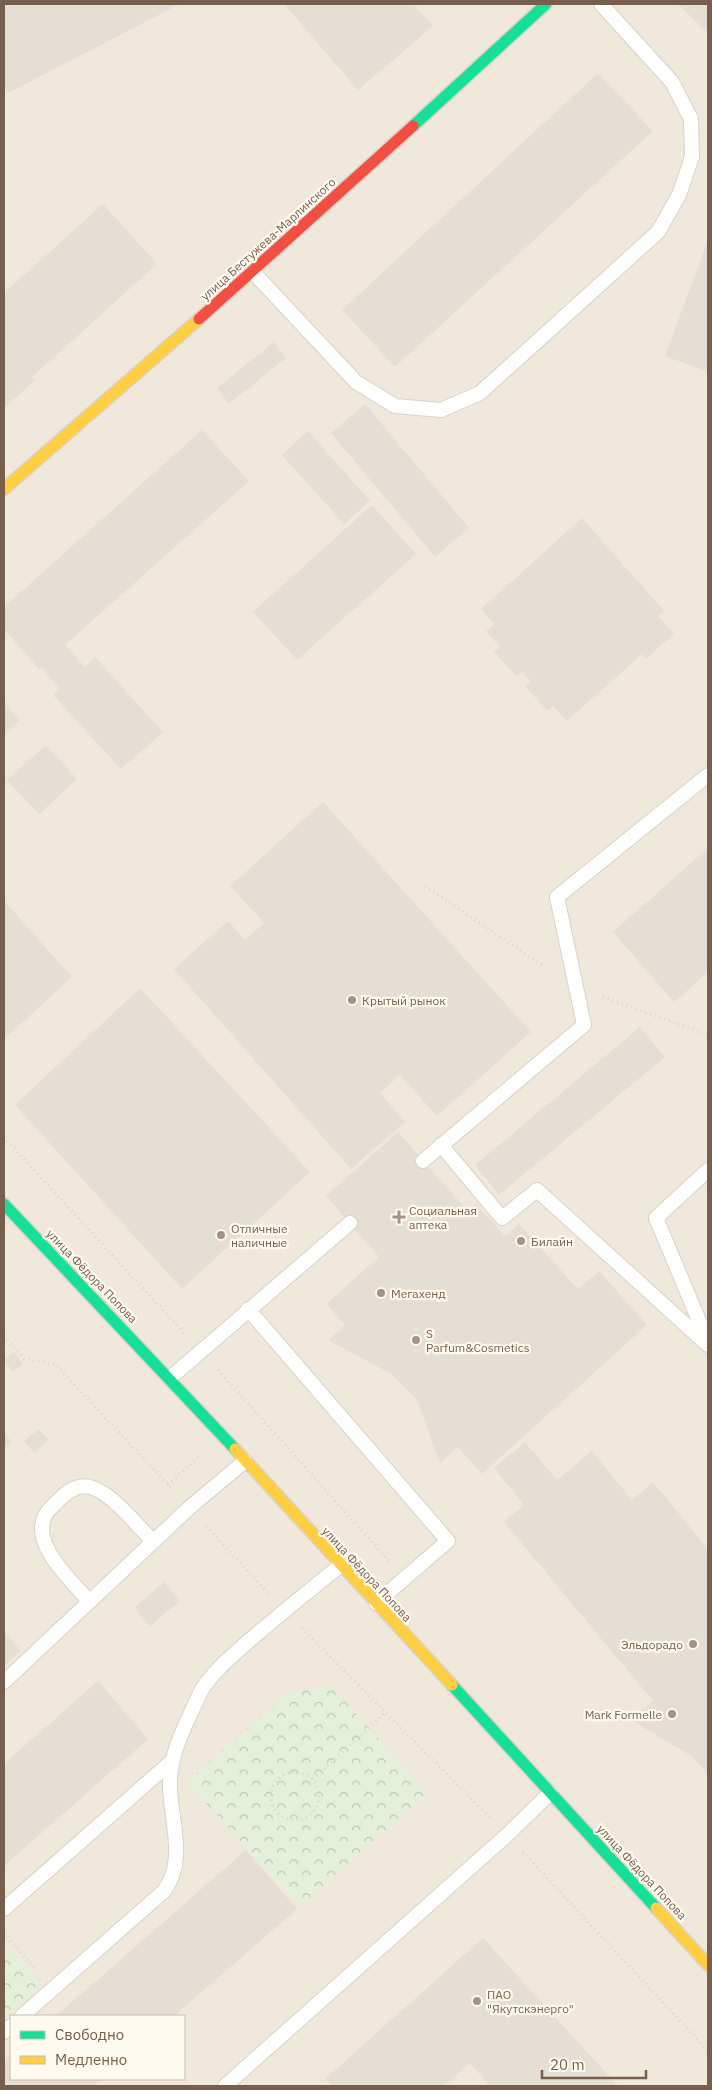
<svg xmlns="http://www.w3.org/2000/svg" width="712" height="2090" font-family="'IBM Plex Sans',sans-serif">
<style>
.residential{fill:#f1e8dc;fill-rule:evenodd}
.forest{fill:url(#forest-crowns)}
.building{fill:#e5ded5}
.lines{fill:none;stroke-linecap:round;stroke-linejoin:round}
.lane-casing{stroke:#d7d2cc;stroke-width:16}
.fast-casing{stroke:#d8d1ca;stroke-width:14}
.slow-casing{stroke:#d8d1ca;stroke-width:14}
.jam-casing{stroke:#d8d1ca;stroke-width:14}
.path{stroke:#dad5cf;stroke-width:3;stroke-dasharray:1 4;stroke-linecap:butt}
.lane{stroke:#fefefc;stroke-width:14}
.fast{stroke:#16e098;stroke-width:11}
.slow{stroke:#ffcf43;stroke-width:11}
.jam{stroke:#f24e42;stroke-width:11}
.poi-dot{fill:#a59385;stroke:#fffaf0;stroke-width:2}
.labels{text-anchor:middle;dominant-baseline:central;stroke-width:4.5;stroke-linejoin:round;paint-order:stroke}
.street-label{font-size:12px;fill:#785e4c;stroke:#fffaf0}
.poi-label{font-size:12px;fill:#785e4c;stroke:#fffaf0;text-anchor:start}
</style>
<defs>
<pattern id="forest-crowns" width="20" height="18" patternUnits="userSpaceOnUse" patternTransform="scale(1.25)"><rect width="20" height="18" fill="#e4f0d9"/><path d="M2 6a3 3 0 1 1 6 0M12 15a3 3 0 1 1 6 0" fill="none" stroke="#bec6b2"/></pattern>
</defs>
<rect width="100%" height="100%" fill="#f8f5ee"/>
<path class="residential" d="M4,4H708V2086H4ZM11,2016H184V2079H11Z"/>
<g class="forest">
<polygon points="332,1687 427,1793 299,1907 187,1782 289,1691"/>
<polygon points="9,1947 42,1985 4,2018 4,1952"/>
</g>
<g class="building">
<polygon points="4,4 180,4 8,93 4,85"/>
<polygon points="284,4 413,4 433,26 358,90"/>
<polygon points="678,4 708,4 708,33"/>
<polygon points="598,73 653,131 395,367 342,310"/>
<polygon points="103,204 157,264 32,377 35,380 4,408 4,293"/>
<polygon points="708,240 708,372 665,356"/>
<polygon points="274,342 286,358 229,404 217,388"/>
<polygon points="365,404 469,528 435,557 331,433"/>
<polygon points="202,430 249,481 65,645 85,667 95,657 163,732 121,769 53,695 60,689 41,667 39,669 4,629 4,607"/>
<polygon points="308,431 370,501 344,524 282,455"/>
<polygon points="372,505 416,554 297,660 253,612"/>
<polygon points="582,518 664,611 658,616 674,634 646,659 642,654 567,721 553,706 547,711 525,686 531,681 522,672 517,677 494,652 500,647 486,631 494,624 481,609"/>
<polygon points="4,702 20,720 4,734"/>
<polygon points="46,745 77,779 39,814 7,780"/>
<polygon points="323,802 531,1032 437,1116 400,1075 380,1093 405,1122 351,1169 174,969 228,921 245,940 264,923 230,886"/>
<polygon points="708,848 708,972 674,1002 613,932"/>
<polygon points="4,901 72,977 4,1039"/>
<polygon points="140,988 310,1172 182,1289 15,1105"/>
<polygon points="640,1027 665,1057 499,1195 475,1165"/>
<polygon points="398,1132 468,1211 476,1204 505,1236 519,1224 578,1289 599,1271 647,1325 482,1474 458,1447 440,1463 417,1400 391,1374 328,1340 345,1325 326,1304 379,1257 326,1196"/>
<polygon points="14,1352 23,1364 13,1372 4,1360"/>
<polygon points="39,1429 49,1440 34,1453 24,1441"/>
<polygon points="4,1433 12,1442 4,1449"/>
<polygon points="525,1442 557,1480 592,1451 632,1500 653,1482 708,1549 708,1775 693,1757 631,1720 653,1701 504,1522 524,1505 494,1468"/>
<polygon points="164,1582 180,1601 150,1626 134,1608"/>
<polygon points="4,1631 21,1651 4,1666"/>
<polygon points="98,1681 148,1739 4,1866 4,1764"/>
<polygon points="246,1850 297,1909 174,2016 56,2016"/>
<polygon points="483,1938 618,2086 490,2086 470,2063 444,2086 332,2086 325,2079"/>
<polygon points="11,2055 11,2079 103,2079 94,2086 4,2086 4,2062"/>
</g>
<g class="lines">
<g class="lane-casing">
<g id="lane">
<polyline points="253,272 356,382 395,406 441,410 480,393 658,232 679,195 692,157 691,119 672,82 601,4"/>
<polyline points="441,1145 502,1218 537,1190 708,1345"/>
<polyline points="423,1161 584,1025 557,897 708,775"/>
<polyline points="708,1170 656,1218 708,1342"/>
<polyline points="248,1309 448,1541 376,1603"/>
<polyline points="170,1378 350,1223"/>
<path d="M89,1601C71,1580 29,1543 46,1514C50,1508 57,1502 62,1497C70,1489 82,1483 93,1488C115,1496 136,1525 153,1541"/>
<polyline points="4,1682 189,1508 245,1461"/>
<polyline points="4,1909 172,1761"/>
<path d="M22,2016L164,1891C188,1859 169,1818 170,1781C171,1753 183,1730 194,1706C198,1699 200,1691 205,1685C217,1668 234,1654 250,1640C280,1614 310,1590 341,1565"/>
<polyline points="4,2032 11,2026"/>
<polyline points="225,2086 507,1835 550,1793"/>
</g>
</g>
<g class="fast-casing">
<g id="fast">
<polyline points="413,126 546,4"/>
<polyline points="4,1204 235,1449"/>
<polyline points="452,1685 656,1908"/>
</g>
</g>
<g class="slow-casing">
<g id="slow">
<polyline points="4,489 199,319"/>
<polyline points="235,1449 452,1685"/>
<polyline points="656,1908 708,1965"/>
</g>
</g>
<g class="jam-casing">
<polyline id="jam" points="199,319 413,126"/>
</g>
<g class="path">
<polyline points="425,886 545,967"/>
<polyline points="603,997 708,1035"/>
<polyline points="4,1137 185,1334"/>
<polyline points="4,1336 24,1359 55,1364 173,1490"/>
<polyline points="218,1370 389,1561"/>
<polyline points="168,1485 198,1457"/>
<polyline points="206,1526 268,1593"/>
<polyline points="302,1628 489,1817"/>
<circle cx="295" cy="1796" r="24"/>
<polyline points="313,1779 385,1713"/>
<polyline points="523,1852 708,2051"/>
<polyline points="4,1933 36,1970"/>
</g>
<use href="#lane" class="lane"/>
<use href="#fast" class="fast"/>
<use href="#slow" class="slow"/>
<use href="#jam" class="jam"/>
</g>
<g class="poi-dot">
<circle cx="352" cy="1000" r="5"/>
<path d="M396.5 1209.5h5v5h5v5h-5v5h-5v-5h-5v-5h5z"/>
<circle cx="221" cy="1235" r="5"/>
<circle cx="521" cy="1241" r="5"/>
<circle cx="381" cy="1293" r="5"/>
<circle cx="416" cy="1340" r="5"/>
<circle cx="693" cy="1644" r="5"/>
<circle cx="672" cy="1714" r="5"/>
<circle cx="477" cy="2001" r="5"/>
</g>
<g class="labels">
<g class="street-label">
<text transform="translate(268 239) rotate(-42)">улица Бестужева-Марлинского</text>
<text transform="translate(92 1276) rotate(46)">улица Фёдора Попова</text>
<text transform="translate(367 1574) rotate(47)">улица Фёдора Попова</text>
<text transform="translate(642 1872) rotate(47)">улица Фёдора Попова</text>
</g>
<g class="poi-label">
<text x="362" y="1000">Крытый рынок</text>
<text x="409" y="1210">Социальная<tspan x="409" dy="14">аптека</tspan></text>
<text x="231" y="1228">Отличные<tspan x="231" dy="14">наличные</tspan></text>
<text x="531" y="1241">Билайн</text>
<text x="391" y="1293">Мегахенд</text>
<text x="426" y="1333">S<tspan x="426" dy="14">Parfum&amp;Cosmetics</tspan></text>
<text x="683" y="1644" text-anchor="end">Эльдорадо</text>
<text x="662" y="1714" text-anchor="end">Mark Formelle</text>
<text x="487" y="1994">ПАО<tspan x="487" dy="14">"Якутскэнерго"</tspan></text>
</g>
</g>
<rect width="712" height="2090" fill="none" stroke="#785e4c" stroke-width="10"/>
<rect x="10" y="2015" width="175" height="65" fill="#fffaf0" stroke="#c9bcae"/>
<rect x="20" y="2031" width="25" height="8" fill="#16e098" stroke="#c9bcae"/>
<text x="55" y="2040" font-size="15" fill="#785e4c">Свободно</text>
<rect x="20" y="2056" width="25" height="8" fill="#ffcf43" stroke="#c9bcae"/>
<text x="55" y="2065" font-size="15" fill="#785e4c">Медленно</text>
<path d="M542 2070v8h104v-8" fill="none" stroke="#785e4c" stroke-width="2.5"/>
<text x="550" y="2070" font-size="15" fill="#785e4c" stroke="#fffaf0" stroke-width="4" paint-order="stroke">20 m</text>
</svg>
